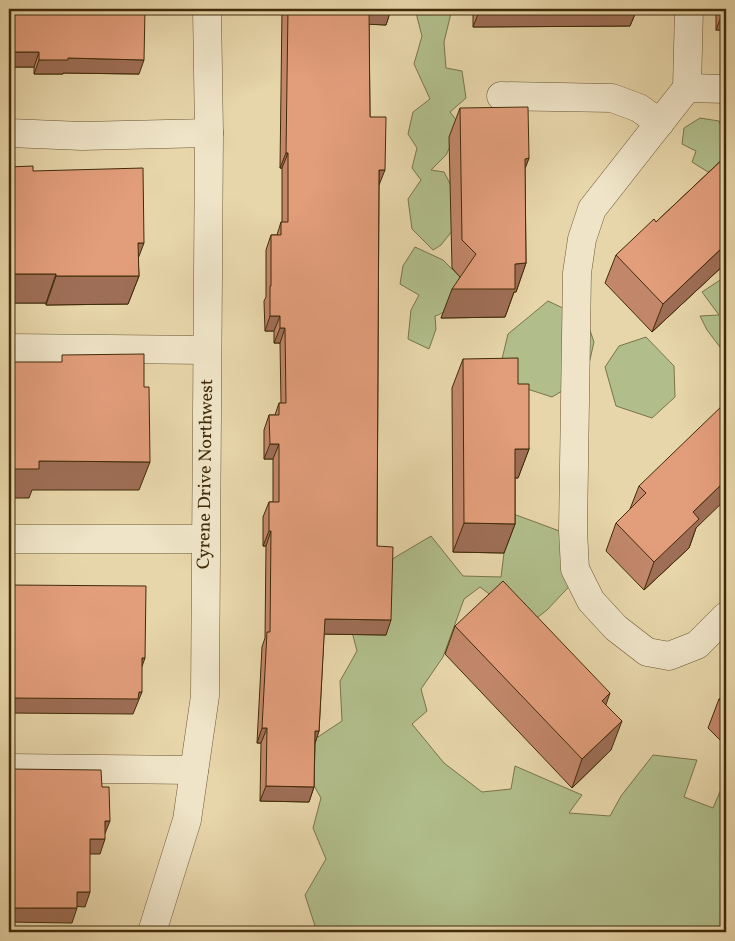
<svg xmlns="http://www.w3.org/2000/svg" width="735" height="941" font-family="Vollkorn,serif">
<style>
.green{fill:#b1be8c;stroke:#79744a}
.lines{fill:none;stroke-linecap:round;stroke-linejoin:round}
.minor-casing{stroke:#6a5631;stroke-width:29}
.minor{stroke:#efe4c8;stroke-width:28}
.wall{fill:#c2876a;stroke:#412b09}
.shaded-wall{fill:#9e6e56;stroke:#412b09}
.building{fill:#e29d7b;stroke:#412b09}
.labels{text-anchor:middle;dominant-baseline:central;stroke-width:4;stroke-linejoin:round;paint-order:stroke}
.street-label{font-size:18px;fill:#412b09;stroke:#efe4c8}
</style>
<rect width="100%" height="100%" fill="#e7d6aa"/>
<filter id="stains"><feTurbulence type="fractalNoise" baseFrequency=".004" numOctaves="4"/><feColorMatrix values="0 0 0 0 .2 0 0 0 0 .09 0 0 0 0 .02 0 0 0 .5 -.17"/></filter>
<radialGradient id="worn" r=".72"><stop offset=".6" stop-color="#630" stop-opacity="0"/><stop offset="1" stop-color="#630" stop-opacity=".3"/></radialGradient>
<g class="green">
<polygon points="415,9 452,9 444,42 446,68 462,71 466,98 450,112 460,125 446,155 431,170 444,172 458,199 456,226 441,245 433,250 412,229 408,199 421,180 412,168 417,148 408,134 413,112 430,99 414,64 422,36"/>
<polygon points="700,118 719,121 724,133 720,145 725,148 725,161 708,172 692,162 696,151 682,144 684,128"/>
<path d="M415,247L443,260L460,277C457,295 454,310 435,316L436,329L429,349L408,339L411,310L419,295L400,284L403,266Z"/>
<polygon points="726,276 726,355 707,330 700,316 719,315 702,292"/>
<polygon points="548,301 586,319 594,342 586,377 552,397 515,385 502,359 508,334"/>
<polygon points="646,337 674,366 675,397 652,418 616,406 605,367 619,346"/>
<polygon points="508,512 573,536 580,575 547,610 529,624 480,587 464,599 443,657 421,689 427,711 412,724 444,763 482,792 511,789 515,766 582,795 569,813 610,816 621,796 653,755 697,760 684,797 713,808 726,778 726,932 317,932 305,895 326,859 313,828 321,798 295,752 342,721 340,681 357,651 351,628 368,583 394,558 431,536 463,576 501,577 504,553 505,520"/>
</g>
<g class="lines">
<g class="minor-casing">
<g id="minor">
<polyline points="687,88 689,9"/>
<polyline points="726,89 687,88 592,209 582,239 577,273 573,530 575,569 591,601 616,628 647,652 669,656 697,645 726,616"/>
<polyline points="501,96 612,98 639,108 660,123"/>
<polyline points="9,133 82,136 209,133"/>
<polyline points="9,348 207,350"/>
<polyline points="9,539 205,539"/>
<polyline points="9,768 194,770"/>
<polyline points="152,932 187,820 205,696 209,133 207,9"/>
</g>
</g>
<use href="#minor" class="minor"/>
</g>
<g class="wall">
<polygon points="9,9 139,74 63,73 63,74 34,74 34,67 9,67"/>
<polygon points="282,9 391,9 386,25 369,24 370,117 379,185 377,546 386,635 324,634 319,731 315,743 314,787 309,802 260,801 261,743 257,743 262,647 265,638 266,546 263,546 263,517 269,502 273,502 273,459 264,459 264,430 269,415 275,415 279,403 281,403 280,343 274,343 274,331 265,331 264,301 266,297 266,250 271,235 277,235 281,222 282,222 282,168 280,168"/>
<polygon points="473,9 660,9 658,14 635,14 630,26 473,27"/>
<rect x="716" y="9" width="10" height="21"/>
<polygon points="460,108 529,158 525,168 526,263 516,292 514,292 505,317 441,318 460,277 452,268 449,137"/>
<polygon points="726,156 726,263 652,332 605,283 616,255 656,222"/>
<polygon points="33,171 138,258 139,276 128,304 46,305 46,303 9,303"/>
<polygon points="463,359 518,384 529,449 518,478 515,478 515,524 504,553 453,552 452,388"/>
<polygon points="639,486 696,528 689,548 644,590 606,551 616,523 630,509"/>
<polygon points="455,626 606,705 611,750 572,788 445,654"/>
<polygon points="726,692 726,746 708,728 719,699"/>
</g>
<g class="shaded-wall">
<polygon points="369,9 391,10 386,25 363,24"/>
<polygon points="480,9 660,9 658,14 635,14 630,26 473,27"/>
<polygon points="724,9 726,9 726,30 716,30"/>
<polygon points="9,52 39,52 34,67 9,67"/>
<polygon points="68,58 144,60 139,74 63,73 63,74 34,74 39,60"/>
<polygon points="286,153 288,153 282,168 280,168"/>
<polygon points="529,158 518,187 525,159"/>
<polygon points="379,170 385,170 379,185"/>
<polygon points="138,243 144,243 133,272"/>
<polygon points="726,244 726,263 652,332 663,304"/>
<polygon points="526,263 516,292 514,292 505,317 441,318 452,289 515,264"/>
<polygon points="9,274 56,274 46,303 9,303"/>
<polygon points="56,276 139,276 128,304 46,305"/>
<polygon points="270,316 280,316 274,331 265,331"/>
<polygon points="280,328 285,328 280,343 274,343"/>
<polygon points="270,444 279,444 273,459 264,459"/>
<polygon points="515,449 529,449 518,478 505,477"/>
<polygon points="39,461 150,462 139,490 32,490 29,498 9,498 9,469"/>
<polygon points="726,480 726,499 696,528 689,548 644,590 654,562 693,512"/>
<polygon points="464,523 515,524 504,553 453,552"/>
<polygon points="269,531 271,531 266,546 263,546"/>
<polygon points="325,619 391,620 386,635 320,634"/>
<polygon points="142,658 145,658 140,672"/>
<polygon points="142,692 133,714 9,713 9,698"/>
<polygon points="610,693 600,722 602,701"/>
<polygon points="622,721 611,750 572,788 582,759"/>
<polygon points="262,728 267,728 261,743 257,743"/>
<polygon points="315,731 319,731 314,746"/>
<polygon points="266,786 314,787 309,802 260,801"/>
<polygon points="105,821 110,821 104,836"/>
<polygon points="90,839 105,839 100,854 85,854"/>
<polygon points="77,892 90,892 85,907 72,906"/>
<polygon points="9,908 77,908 72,923 9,922"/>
</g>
<g class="building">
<polygon points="9,9 145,9 144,60 68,58 68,60 39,60 39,52 9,52"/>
<polygon points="288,9 391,9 391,10 369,9 370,117 386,117 385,170 379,170 377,546 393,547 391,620 325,619 319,731 315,731 314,787 266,786 267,728 262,728 267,632 270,632 271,531 269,531 269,502 279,502 279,444 270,444 269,415 279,415 279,403 286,403 285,328 280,328 280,316 270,316 270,286 271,286 271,235 281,235 281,222 288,222 288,153 286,153"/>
<polygon points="528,107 529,158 525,159 526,263 515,264 515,289 452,289 476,254 462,240 460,108"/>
<polygon points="726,156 726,244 663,304 616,255 654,219 656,222"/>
<polygon points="33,166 33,171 143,168 144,243 138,243 139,276 56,276 56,274 9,274 9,167"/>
<polygon points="144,354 144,387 149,387 150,462 39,461 39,469 9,469 9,362 62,362 62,355"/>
<polygon points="518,358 518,384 529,384 529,449 515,449 515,524 464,523 463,359"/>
<polygon points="726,402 726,480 693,512 699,519 654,562 616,523 646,493 639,486"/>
<polygon points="503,581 610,693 602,701 622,721 582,759 455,626"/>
<polygon points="9,585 146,586 145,658 142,658 142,692 139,692 138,699 9,698"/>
<polygon points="726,692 726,707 719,699"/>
<polygon points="9,769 101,770 102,787 109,787 110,821 105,821 105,839 90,839 90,892 77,892 77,908 9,908"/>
</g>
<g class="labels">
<g class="street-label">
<text transform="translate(206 474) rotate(-89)">Cyrene Drive Northwest</text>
</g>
</g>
<rect width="735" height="941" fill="none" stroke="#e7d6aa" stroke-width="30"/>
<rect x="10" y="10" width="715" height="921" fill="none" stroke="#412b09" stroke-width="2.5"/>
<rect x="15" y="15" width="705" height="911" fill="none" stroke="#412b09"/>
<rect width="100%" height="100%" filter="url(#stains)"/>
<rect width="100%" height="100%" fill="url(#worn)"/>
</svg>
